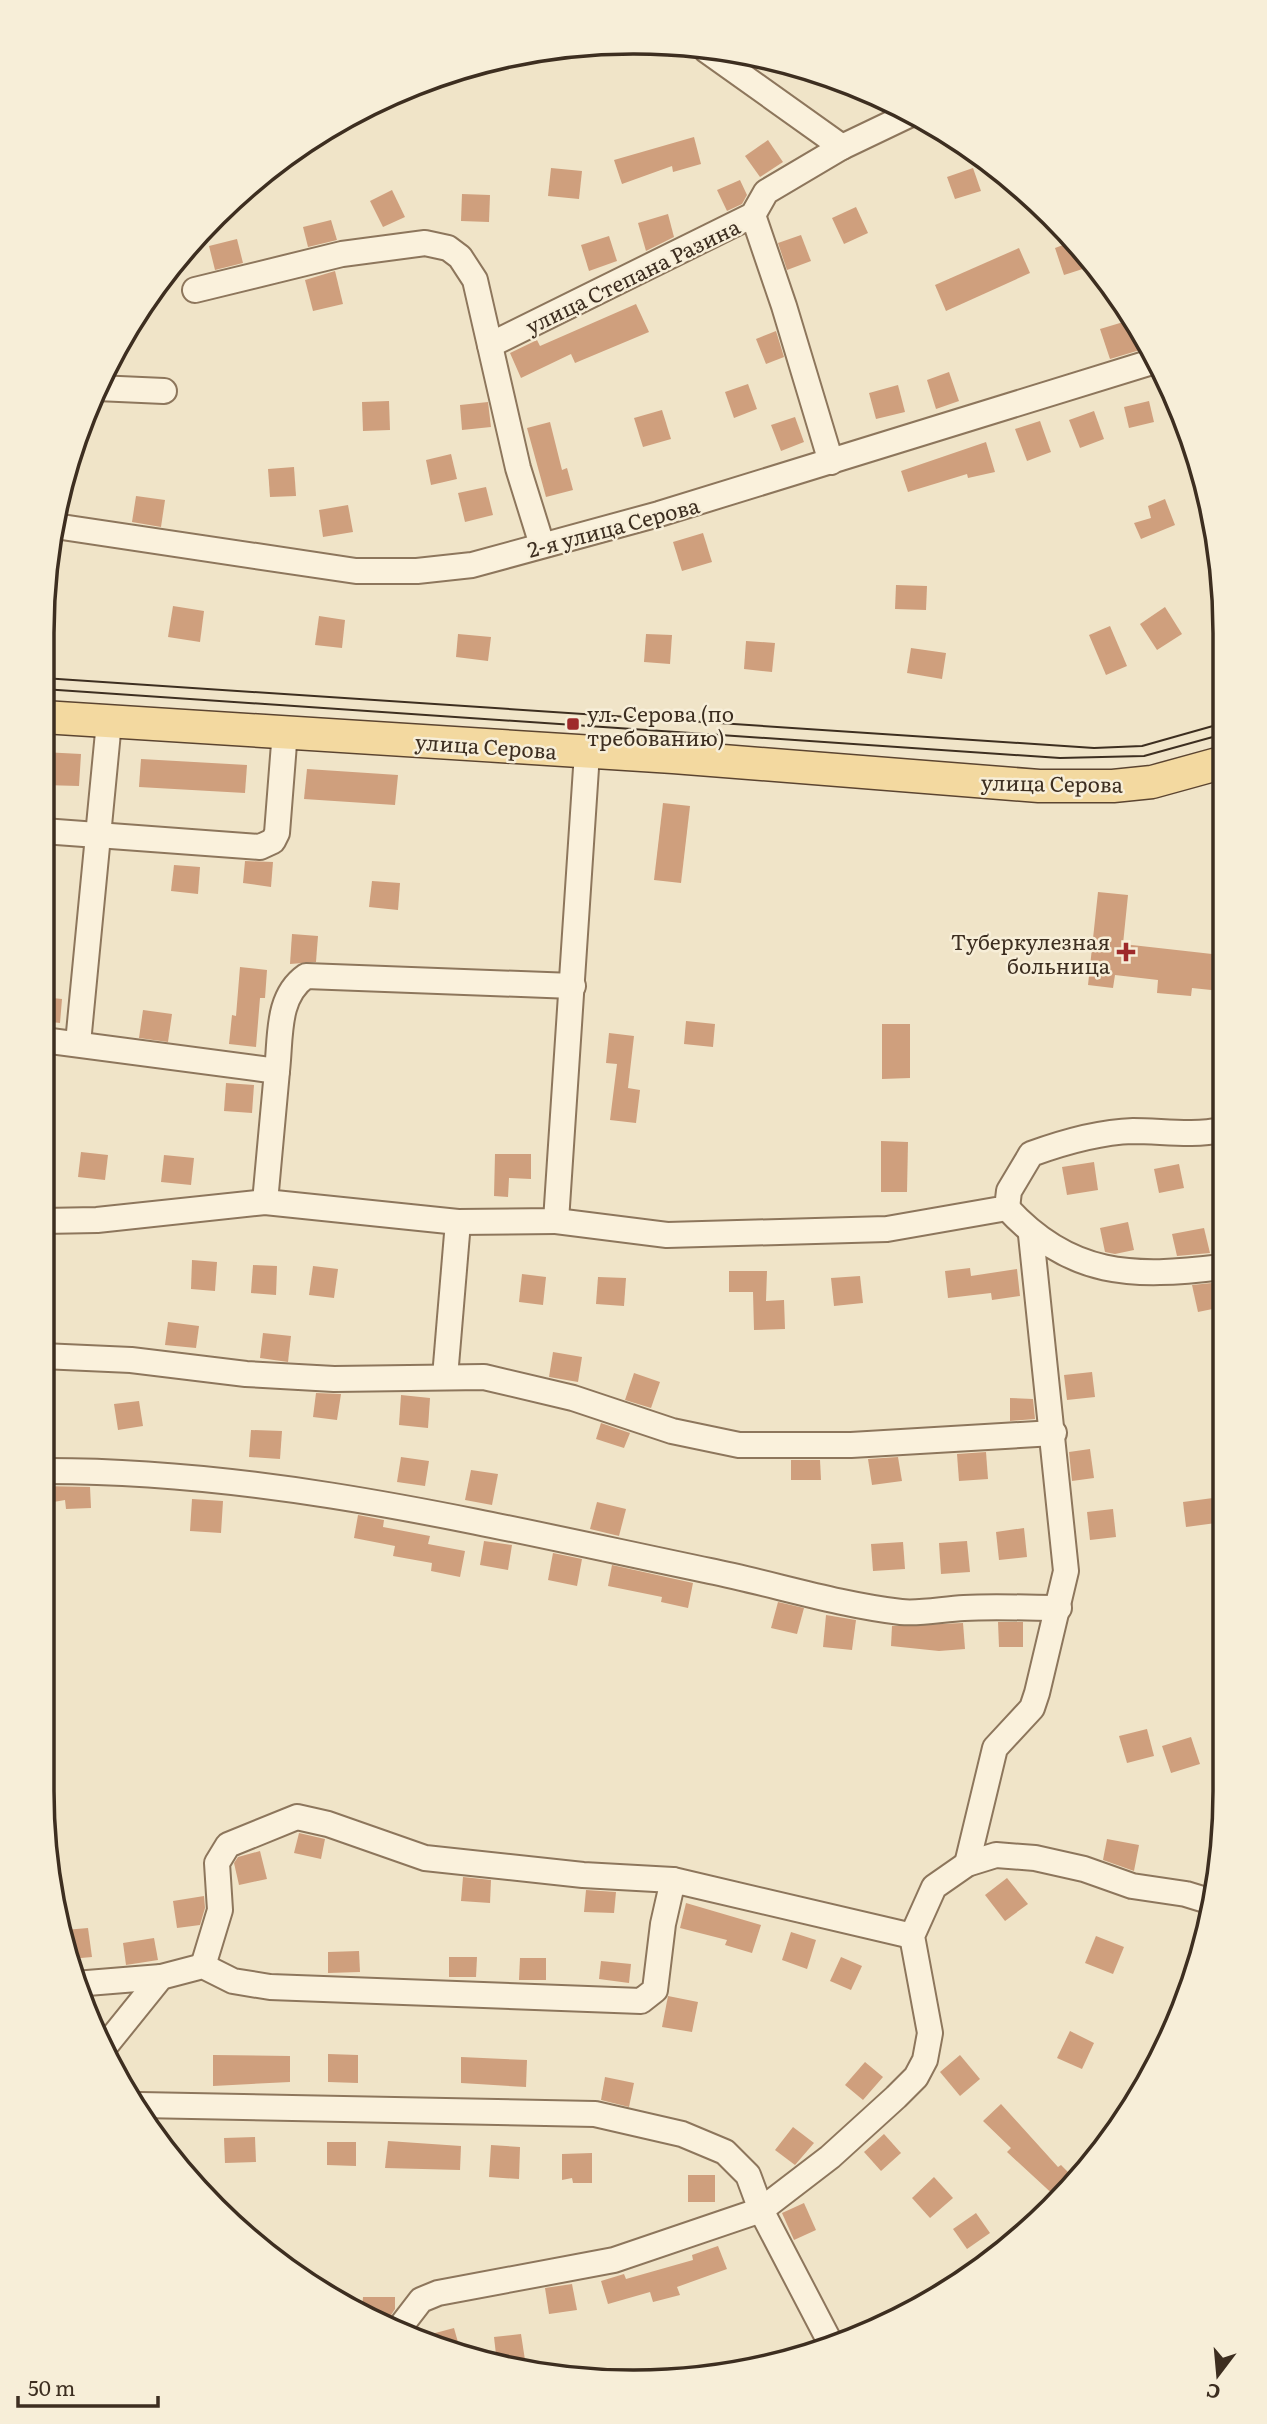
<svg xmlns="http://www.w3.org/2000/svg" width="1267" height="2424" font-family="Literata,serif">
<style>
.building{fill:#cf9f7d}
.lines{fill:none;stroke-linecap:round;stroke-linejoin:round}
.minor-casing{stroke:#8d765c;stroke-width:28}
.major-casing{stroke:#5b4430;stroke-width:35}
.minor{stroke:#faf1dc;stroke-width:24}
.major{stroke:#f3d9a0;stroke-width:32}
.tram{stroke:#3d2e20;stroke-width:2}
.poi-dot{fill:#9e2a2b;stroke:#f7eed8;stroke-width:2.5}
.labels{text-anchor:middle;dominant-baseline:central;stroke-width:5;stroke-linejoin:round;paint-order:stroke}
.street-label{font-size:21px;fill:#3d2e20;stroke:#f7eed8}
.poi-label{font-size:21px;fill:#3d2e20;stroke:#f7eed8;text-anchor:start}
.rim{fill:none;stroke:#3d2e20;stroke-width:3.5}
</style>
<rect width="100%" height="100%" fill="#f0e4c8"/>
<g class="building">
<polygon points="694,137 701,164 673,172 672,166 622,184 614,160"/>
<polygon points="768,140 783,162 760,177 745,156"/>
<polygon points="551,168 582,171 579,199 548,196"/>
<polygon points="973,168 981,191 955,199 947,177"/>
<polygon points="740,180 747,195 742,204 727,211 717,190"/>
<polygon points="392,190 405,217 383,227 370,201"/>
<polygon points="462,194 490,195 489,222 461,221"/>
<polygon points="856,207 868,233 844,244 832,218"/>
<polygon points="668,214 674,237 646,251 638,223"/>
<polygon points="331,220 337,240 308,247 303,227"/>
<polygon points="801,235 811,261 787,270 778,243"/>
<polygon points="609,236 617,261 589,271 581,245"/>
<polygon points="237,239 243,263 215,270 209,246"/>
<polygon points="1071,242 1092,266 1064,275 1055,248"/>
<polygon points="1019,248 1030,273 946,311 935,285"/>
<polygon points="335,271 343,304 313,311 305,280"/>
<polygon points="636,304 649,332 575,363 571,354 521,378 510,353 537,340 540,346"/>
<polygon points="1130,320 1140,350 1110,359 1100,329"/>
<polygon points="776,331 784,357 766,364 756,339"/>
<polygon points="949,372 959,401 936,409 927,380"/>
<polygon points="748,384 757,409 734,418 725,392"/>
<polygon points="898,385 905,412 876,419 869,393"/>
<polygon points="389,401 390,430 363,431 362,402"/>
<polygon points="1149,401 1154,422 1129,428 1124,407"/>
<polygon points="488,402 491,427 462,430 460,405"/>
<polygon points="662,410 671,439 643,447 634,418"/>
<polygon points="1094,411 1104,439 1080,448 1069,420"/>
<polygon points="795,417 804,442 781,451 771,425"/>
<polygon points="1040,421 1051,452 1027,461 1015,429"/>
<polygon points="550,422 562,470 567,468 573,490 546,497 527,428"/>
<polygon points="986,442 995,472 968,478 967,474 908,492 901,471"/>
<polygon points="451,454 457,479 431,485 426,460"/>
<polygon points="294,467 296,496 270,497 268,469"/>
<polygon points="486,487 493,515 465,522 458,493"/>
<polygon points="136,496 165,500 161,527 132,522"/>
<polygon points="1165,499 1175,525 1141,539 1134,523 1151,518 1148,506"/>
<polygon points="348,505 353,532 323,537 319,510"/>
<polygon points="703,533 712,562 682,571 673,542"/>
<polygon points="896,585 927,586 926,610 895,609"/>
<polygon points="173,606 204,611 200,642 168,637"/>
<polygon points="1165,607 1182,634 1157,650 1140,624"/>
<polygon points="319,616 345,620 342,648 315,645"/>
<polygon points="1110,626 1127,666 1106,675 1089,635"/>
<polygon points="458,634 491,637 488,661 456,657"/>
<polygon points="646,634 672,635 670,664 644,662"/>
<polygon points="746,641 775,643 772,672 744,669"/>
<polygon points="911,648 946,653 942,679 907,673"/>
<polygon points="43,752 81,754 79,786 43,785"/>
<polygon points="141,759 247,765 245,793 139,787"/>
<polygon points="307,769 398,775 395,805 304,799"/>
<polygon points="663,803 690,806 681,883 654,880"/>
<polygon points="245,861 273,862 271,887 243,883"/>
<polygon points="174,865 200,867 198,894 171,891"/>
<polygon points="372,881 400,883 398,910 369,907"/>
<polygon points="1098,892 1128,895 1123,944 1221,955 1221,991 1192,988 1191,996 1157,993 1158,980 1115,975 1113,988 1088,985"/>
<polygon points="292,934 318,936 316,962 290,964"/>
<polygon points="240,967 267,970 265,998 260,998 256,1047 229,1044 232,1015 236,1016"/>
<polygon points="43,997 62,999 60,1023 43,1021"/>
<polygon points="143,1010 172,1014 168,1042 139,1038"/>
<polygon points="686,1021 715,1024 713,1047 684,1044"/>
<polygon points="882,1024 910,1024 910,1078 882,1079"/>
<polygon points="609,1033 634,1036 628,1088 640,1090 636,1123 610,1120 617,1064 606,1063"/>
<polygon points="226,1083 254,1085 252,1113 224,1111"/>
<polygon points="881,1141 908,1142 907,1192 881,1192"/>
<polygon points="81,1152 108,1155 105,1180 78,1177"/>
<polygon points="495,1154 531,1154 531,1179 509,1178 508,1197 494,1196"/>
<polygon points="164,1155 194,1158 191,1185 161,1182"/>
<polygon points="1094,1162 1098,1190 1067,1195 1062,1167"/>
<polygon points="1179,1164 1184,1188 1159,1193 1154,1169"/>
<polygon points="1128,1222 1134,1250 1115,1254 1105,1252 1100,1228"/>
<polygon points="1204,1228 1210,1253 1177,1256 1172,1234"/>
<polygon points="192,1260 217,1262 215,1291 191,1289"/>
<polygon points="253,1265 277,1266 276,1295 251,1293"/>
<polygon points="313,1266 338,1269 334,1298 309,1295"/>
<polygon points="970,1268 971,1276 1017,1269 1020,1296 992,1300 991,1293 948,1298 945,1271"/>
<polygon points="729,1271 767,1271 766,1301 784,1300 785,1329 754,1330 753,1292 729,1292"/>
<polygon points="522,1274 546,1277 543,1305 519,1302"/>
<polygon points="860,1276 863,1303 834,1306 831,1278"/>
<polygon points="598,1277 626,1278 624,1306 596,1304"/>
<polygon points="1222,1282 1222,1307 1198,1312 1192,1285"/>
<polygon points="168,1322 199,1326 196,1348 165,1345"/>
<polygon points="263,1333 291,1336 288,1362 260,1358"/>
<polygon points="553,1352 582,1357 578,1382 549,1377"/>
<polygon points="1092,1372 1095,1397 1067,1400 1064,1375"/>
<polygon points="634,1373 660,1382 651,1408 625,1400"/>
<polygon points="316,1393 341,1394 337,1420 313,1417"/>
<polygon points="401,1395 430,1398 428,1428 399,1425"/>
<polygon points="1010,1398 1033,1399 1035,1419 1010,1421"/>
<polygon points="139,1401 143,1426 118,1430 114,1404"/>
<polygon points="601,1423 630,1433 624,1448 596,1439"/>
<polygon points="251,1430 282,1431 280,1459 249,1457"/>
<polygon points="1090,1449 1094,1478 1072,1481 1069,1452"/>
<polygon points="986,1452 988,1479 959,1481 957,1454"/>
<polygon points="401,1457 429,1461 425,1486 397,1482"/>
<polygon points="898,1457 902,1481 872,1485 868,1459"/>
<polygon points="791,1460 820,1460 821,1480 791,1480"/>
<polygon points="471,1470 498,1474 492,1505 465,1500"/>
<polygon points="42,1486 90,1487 91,1508 66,1509 65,1500 42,1504"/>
<polygon points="1213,1498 1216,1523 1186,1527 1183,1502"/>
<polygon points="192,1499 223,1501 221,1533 190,1531"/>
<polygon points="597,1502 626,1509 619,1536 590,1529"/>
<polygon points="1113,1509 1116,1537 1090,1540 1087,1512"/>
<polygon points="358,1515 384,1520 383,1527 430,1536 428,1544 465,1551 460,1577 431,1571 432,1563 393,1556 395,1546 354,1538"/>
<polygon points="1024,1528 1027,1557 999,1560 996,1532"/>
<polygon points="484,1541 512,1545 508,1570 480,1565"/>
<polygon points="967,1541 970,1572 941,1574 939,1543"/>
<polygon points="903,1542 905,1569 873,1571 871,1544"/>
<polygon points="553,1553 582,1559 577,1586 548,1580"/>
<polygon points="612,1565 693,1583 688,1608 661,1602 662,1597 608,1586"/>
<polygon points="778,1602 804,1608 797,1634 771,1628"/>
<polygon points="826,1615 856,1620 852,1650 823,1647"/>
<polygon points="998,1622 1023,1622 1023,1647 999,1647"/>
<polygon points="963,1623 965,1649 939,1651 891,1646 892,1626"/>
<polygon points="1147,1729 1154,1756 1127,1763 1119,1736"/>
<polygon points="1191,1737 1200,1764 1171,1773 1162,1746"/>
<polygon points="299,1833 325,1839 321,1859 294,1853"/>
<polygon points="1107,1839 1139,1845 1134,1871 1103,1860"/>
<polygon points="260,1851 267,1879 239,1885 234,1863 238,1857"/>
<polygon points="463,1877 491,1880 490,1903 461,1901"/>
<polygon points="1007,1878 1028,1904 1005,1921 985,1895"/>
<polygon points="586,1890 616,1892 614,1913 584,1912"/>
<polygon points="204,1896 205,1908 200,1925 177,1928 173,1901"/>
<polygon points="686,1903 761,1925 752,1953 725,1945 727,1940 680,1928"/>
<polygon points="88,1928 92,1957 70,1959 65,1930"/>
<polygon points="791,1932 816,1940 807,1969 782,1960"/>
<polygon points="1096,1936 1124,1947 1113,1974 1085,1963"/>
<polygon points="154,1938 158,1960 126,1965 123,1943"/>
<polygon points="359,1951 360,1972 328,1973 328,1952"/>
<polygon points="449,1957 477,1957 476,1977 449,1977"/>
<polygon points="841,1957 862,1966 851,1990 830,1981"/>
<polygon points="520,1958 546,1958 546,1980 519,1980"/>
<polygon points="601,1961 631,1964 629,1983 599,1979"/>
<polygon points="668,1996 698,2002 692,2032 662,2027"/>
<polygon points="1070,2031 1094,2043 1082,2069 1057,2058"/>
<polygon points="328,2054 358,2055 358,2083 328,2082"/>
<polygon points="213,2055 290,2056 290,2082 213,2086"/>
<polygon points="960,2055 980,2079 960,2096 940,2072"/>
<polygon points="461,2057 527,2060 526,2087 461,2083"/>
<polygon points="865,2062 883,2077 863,2100 845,2085"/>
<polygon points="605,2077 634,2083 629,2107 601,2100"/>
<polygon points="1001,2104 1058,2167 1061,2165 1076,2180 1058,2199 1007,2152 1011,2148 983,2121"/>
<polygon points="793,2127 814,2143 795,2165 775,2150"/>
<polygon points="884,2134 901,2153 881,2171 864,2152"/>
<polygon points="255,2137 256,2162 225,2163 224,2138"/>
<polygon points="388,2141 461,2146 460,2170 385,2168"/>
<polygon points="327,2142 356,2142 356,2166 327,2165"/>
<polygon points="491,2145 520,2147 519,2179 489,2177"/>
<polygon points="592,2153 592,2183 573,2183 572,2178 562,2180 562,2154"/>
<rect x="688" y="2175" width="27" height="27"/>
<polygon points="934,2177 953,2198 930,2218 912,2198"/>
<polygon points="804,2203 816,2230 794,2240 782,2213"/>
<polygon points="976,2213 990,2233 967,2249 953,2229"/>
<polygon points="718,2246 727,2269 677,2287 680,2295 653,2302 650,2292 608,2304 601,2281 624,2274 626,2279 693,2260 692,2255"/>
<polygon points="572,2284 577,2310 549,2314 545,2288"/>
<polygon points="363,2297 395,2297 395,2309 388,2320 362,2308"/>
<polygon points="454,2328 461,2353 424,2336"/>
<polygon points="521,2334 525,2360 497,2363 494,2337"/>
</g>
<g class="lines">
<g class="minor-casing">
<g id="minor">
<polyline points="706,50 842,147"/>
<polyline points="753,215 784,306 831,462"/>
<polyline points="195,290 342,254 425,243 448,248 460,257 475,280 518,468 542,545"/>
<polyline points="490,345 753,215 766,192 842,147 911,114"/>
<polyline points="97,388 164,391"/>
<polyline points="55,526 356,571 417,571 472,565 659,514 1155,361"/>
<polyline points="43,831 260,847 273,841 277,833 285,731"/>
<polyline points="43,1040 277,1071 265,1202 458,1222 556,1221 587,753"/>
<polyline points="78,1043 109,722"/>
<path d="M277,1071C281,1037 276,997 306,976L573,986"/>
<path d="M1007,1208C1070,1277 1133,1278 1222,1267"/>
<polyline points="43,1221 97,1220 265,1202"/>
<path d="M556,1221L667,1235L887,1229L1007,1208L1009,1191L1031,1154C1064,1142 1098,1132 1133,1131C1162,1131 1193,1136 1222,1130"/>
<polyline points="42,1356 131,1360 246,1374 334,1379 484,1377 573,1398 672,1431 739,1445 851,1445 1054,1433"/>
<polyline points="445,1377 458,1222"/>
<path d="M42,1471C269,1470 489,1525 710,1571C774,1584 835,1604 901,1612C921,1614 943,1609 964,1608C995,1606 1027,1608 1059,1608"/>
<polyline points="967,1864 995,1748 1032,1708 1037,1693 1066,1571 1031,1235"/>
<polyline points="203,1966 220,1910 217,1863 228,1845 297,1817 328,1824 425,1858 583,1875 673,1880"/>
<polyline points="75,1984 161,1977"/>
<polyline points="107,2044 161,1977 203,1966 233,1981 270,1987 641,2001 655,1990 663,1924 673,1880 912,1936"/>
<polyline points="140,2105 595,2114 682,2134 725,2152 748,2175 761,2210 831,2344"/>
<polyline points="401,2326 421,2300 438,2293 614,2260 761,2210 830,2157 896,2097 916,2077 925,2060 930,2033 912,1936 934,1887 967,1864 996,1855 1035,1858 1084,1869 1132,1886 1186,1894 1212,1902"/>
</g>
</g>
<g class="major-casing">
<polyline id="major" points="43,717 673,757 1039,786 1113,786 1152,782 1221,763"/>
</g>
<use href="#minor" class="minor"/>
<use href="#major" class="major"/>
<g class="tram">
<polyline points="43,678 1094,748 1142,746 1220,724"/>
<polyline points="43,689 1060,758 1144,756 1220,735"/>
</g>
</g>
<g class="poi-dot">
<rect x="566" y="717" width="14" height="14" rx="3.5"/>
<path d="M1122.5 941.5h7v7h7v7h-7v7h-7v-7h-7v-7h7z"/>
</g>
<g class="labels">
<g class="street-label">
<text transform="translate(632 275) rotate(-26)">улица Степана Разина</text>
<text transform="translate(613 526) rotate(-15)">2-я улица Серова</text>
<text transform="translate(486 745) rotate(4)">улица Серова</text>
<text transform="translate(1052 782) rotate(1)">улица Серова</text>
</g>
<g class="poi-label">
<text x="587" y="712">ул. Серова (по<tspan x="587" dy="24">требованию)</tspan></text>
<text x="1110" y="940" text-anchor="end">Туберкулезная<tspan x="1110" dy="24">больница</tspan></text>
</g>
</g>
<path d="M0 0H1267V2424H0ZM633 54H634A579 579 0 0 1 1213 633V1791A579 579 0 0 1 634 2370H633A579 579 0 0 1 54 1791V633A579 579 0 0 1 633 54Z" fill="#f7eed8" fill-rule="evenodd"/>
<path class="rim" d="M633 54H634A579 579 0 0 1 1213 633V1791A579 579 0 0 1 634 2370H633A579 579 0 0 1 54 1791V633A579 579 0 0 1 633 54Z"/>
<g transform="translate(1218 2375) rotate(196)" stroke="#f7eed8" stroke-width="5" paint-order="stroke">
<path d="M0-5L12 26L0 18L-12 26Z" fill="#3d2e20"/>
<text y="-10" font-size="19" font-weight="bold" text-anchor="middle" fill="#3d2e20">С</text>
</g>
<path d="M18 2396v10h140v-10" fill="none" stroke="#3d2e20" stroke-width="3.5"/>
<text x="28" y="2396" font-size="21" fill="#3d2e20" stroke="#f7eed8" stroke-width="5" paint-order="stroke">50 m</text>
</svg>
